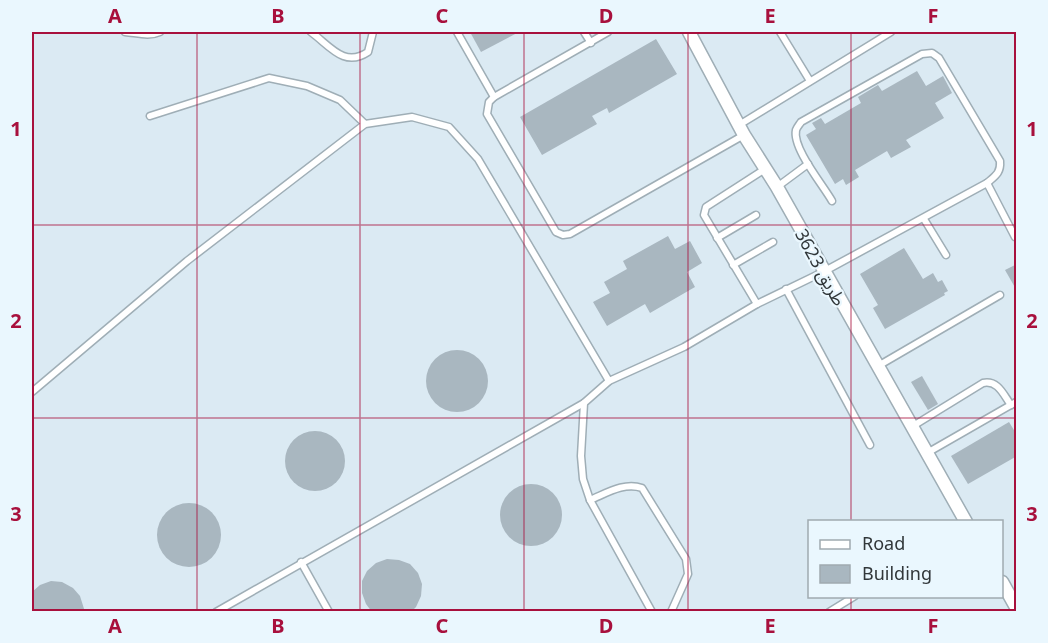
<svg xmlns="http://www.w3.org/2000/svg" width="1048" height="643" font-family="'Noto Sans','Noto Sans Arabic',sans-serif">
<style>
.building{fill:#a9b7c0}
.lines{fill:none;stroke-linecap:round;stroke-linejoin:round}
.lane-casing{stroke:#9faeb6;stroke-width:9}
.street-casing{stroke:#9faeb6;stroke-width:15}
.lane{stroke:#fff;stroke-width:6}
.street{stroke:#fff;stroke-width:12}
.grid{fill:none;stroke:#a8103d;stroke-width:1.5;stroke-opacity:0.55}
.labels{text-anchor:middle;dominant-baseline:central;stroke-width:4.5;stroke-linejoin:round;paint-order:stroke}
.street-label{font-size:18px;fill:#31373a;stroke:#eaf7fe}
.neatline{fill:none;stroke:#a8103d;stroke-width:2}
.grid-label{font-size:20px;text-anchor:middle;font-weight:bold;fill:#a8103d}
</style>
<rect width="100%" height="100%" fill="#dbeaf3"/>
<g class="building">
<polygon points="470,32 519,32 481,52"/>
<polygon points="656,39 677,74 609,113 607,108 592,116 597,124 542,155 520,117"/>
<polygon points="917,71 926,86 943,76 952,93 935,103 944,118 906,140 911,147 891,158 887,151 855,170 859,177 846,185 843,179 835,184 806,135 816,129 812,123 821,118 825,124 861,103 858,97 878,85 882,91"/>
<polygon points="668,236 675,249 690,241 702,263 687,272 695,287 650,313 645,304 607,326 593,302 610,293 604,282 627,269 623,261"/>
<polygon points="904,248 923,279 933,273 938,282 942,280 948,291 944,293 945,295 885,329 873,308 878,305 860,274"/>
<polygon points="1017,264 1017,291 1005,270"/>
<circle cx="457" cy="381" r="31"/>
<polygon points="922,376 938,404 928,410 911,382"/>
<polygon points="1009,422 1017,435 1017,456 968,484 951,456"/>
<circle cx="315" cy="461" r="30"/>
<circle cx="531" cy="515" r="31"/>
<circle cx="189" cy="535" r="32"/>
<polygon points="387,559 399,560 410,564 418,573 422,584 421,596 416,607 411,612 372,612 366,604 362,593 362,581 367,571 376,563"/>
<polygon points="51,581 62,582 73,588 80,596 85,612 32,612 32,592 40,585"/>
</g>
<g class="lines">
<g class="lane-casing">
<g id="lane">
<path d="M125,32C137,33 149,37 160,32"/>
<path d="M311,32C330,46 344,68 368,52L373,32"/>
<polyline points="457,32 494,97"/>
<polyline points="584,32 591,43"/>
<polyline points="608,32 494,97 489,102 487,114 556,232 563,235 570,234 744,135"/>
<polyline points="780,32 810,81"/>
<polyline points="150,116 269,78 307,86 340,100 365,124"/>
<polyline points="739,125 891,32"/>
<polyline points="777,187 808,164"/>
<path d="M832,201C823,185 792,148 796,130C797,127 799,125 801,122L922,54L932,53L939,58L1000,161C1001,173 995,176 987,183"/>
<polyline points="924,219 946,255"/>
<polyline points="717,238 756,215"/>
<polyline points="733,265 773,242"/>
<polyline points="786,289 870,445"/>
<polyline points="757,304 704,215 706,207 765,169"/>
<polyline points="878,366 1000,295"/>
<polyline points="32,392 187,261 365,124 412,117 449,127 478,159 609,381"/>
<path d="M913,426L983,383C998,380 1003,394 1011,405"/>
<polyline points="927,453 1016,402"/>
<path d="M590,500C607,493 624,482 642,488L686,559L688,574L671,612"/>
<polyline points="301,562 329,612"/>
<polyline points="216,612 584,403"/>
<polyline points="652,612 590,500 583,479 581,456 584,403 609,381 684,347 757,304 823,272 987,183 1015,237"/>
<polyline points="829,612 855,596"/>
</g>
</g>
<g class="street-casing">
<g id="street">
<polyline points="689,32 744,135 777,187 966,522"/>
<polyline points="1002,582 1016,607"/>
</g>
</g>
<use href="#lane" class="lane"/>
<use href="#street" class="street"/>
</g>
<path class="grid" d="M197,32V612M360,32V612M524,32V612M688,32V612M851,32V522M32,225H1016M32,418H1016M851,596V612"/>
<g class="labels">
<g class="street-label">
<text transform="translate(821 267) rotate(61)">طريق 3623</text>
</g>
</g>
<rect width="1048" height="643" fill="none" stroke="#eaf7fe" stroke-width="66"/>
<rect x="808" y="520" width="195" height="78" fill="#eaf7fe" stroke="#a0aab0" stroke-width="1.5"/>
<rect x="820" y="540" width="30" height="9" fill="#ffffff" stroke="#a0aab0" stroke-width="1.5"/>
<text x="862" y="550" font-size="18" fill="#31373a">Road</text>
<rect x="820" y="565" width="30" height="18" fill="#a9b7c0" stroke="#a0aab0" stroke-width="1.5"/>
<text x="862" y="580" font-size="18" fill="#31373a">Building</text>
<rect x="33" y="33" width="982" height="577" class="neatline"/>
<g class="grid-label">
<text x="115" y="23">A</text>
<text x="278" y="23">B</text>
<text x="442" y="23">C</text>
<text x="606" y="23">D</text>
<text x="770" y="23">E</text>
<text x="933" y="23">F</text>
<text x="16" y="136">1</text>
<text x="1032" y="136">1</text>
<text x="16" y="328">2</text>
<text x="1032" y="328">2</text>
<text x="16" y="521">3</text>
<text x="1032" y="521">3</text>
<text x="115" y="633">A</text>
<text x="278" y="633">B</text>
<text x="442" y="633">C</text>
<text x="606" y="633">D</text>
<text x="770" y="633">E</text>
<text x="933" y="633">F</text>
</g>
</svg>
